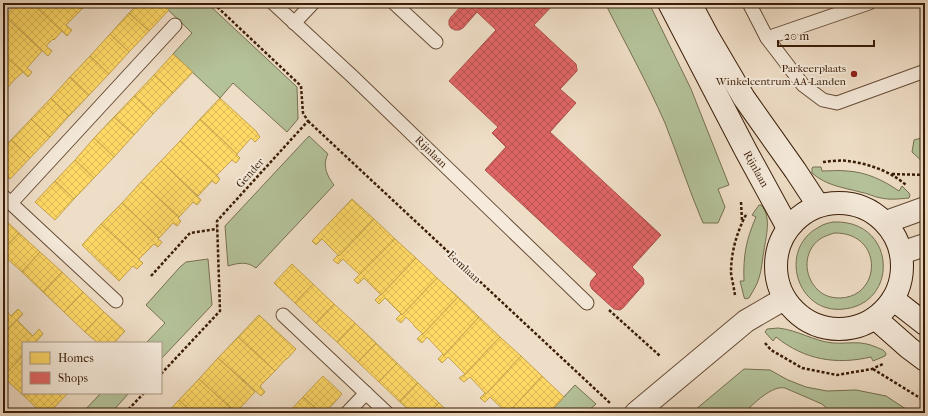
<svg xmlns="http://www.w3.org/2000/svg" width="928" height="416" font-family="'IM FELL French Canon',serif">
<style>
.green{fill:#b4c29a;stroke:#777050;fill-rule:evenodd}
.homes{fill:url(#homes-cross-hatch);stroke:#c4a14a}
.shops{fill:url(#shops-cross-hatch);stroke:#ae504a}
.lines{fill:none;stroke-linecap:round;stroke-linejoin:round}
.lane-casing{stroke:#674d37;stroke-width:15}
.street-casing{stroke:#674d37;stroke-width:24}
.secondary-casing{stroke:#3a1d07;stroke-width:24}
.path{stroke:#3a1d07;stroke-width:2.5;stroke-dasharray:3 2;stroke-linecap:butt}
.lane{stroke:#f5eadb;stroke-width:13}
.street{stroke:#f5eadb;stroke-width:22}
.secondary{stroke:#f5eadb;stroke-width:22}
.poi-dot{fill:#8f2418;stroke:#f5eadb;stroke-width:1.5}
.labels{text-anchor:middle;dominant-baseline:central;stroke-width:4;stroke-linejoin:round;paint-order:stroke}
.poi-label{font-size:11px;fill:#3a1d07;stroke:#f5eadb;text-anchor:end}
.street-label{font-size:11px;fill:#3a1d07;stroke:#f5eadb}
</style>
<defs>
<pattern id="homes-cross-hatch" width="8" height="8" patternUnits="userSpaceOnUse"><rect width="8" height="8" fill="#ffd966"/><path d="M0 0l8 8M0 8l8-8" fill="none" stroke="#dbba57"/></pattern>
<pattern id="shops-cross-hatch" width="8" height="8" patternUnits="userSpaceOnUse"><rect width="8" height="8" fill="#e06666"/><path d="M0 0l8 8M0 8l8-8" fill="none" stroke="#b75352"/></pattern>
</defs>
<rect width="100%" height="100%" fill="#efdec7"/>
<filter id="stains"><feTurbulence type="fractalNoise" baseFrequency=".005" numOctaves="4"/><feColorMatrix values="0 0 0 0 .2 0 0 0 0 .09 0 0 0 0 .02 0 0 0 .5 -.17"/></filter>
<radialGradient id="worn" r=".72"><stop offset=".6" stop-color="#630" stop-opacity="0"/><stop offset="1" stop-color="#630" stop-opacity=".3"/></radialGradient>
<g class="green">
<polygon points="161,3 207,3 297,87 298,119 287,132 233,83 220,98 173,54 192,33"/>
<path d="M605,3H649L691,89L729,185L718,189L725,207L718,223H703C689,190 678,156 665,123C647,82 625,43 605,3Z"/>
<path d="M309,136L328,154C322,165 327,176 334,185L256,268C247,261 238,263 228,266L225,226Z"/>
<polygon points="925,137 925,164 912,152 914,140"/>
<path d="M813,167H821L822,171C830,171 839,170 847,171C866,172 883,180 899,191L902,186L909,193L910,195L909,198C899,199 890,200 881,198C874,197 867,193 860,192C842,187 827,186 812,173V168Z"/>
<path d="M759,205H761C772,217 766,236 764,250C762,260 762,269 759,278C757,285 753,291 749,298L745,299L744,297L740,281H744C743,256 746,240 756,217L752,215Z"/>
<path d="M833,222C896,219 900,303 844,309C797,315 777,249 819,227C823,224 829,223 833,222ZM834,233C884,232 882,297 840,298C832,298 824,296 818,290C803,276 803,251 820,239C824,236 829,235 834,233Z"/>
<polygon points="208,259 212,305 161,359 161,343 146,343 165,323 146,305 180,267 186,262"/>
<path d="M778,328C798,330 813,341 833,343C849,344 860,340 876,347C880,349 884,349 886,354L885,356L873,361L871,357C836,365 805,360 776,337L773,341L765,332L767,329Z"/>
<path d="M744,369L770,370L788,380L806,387L827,391L856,390L886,396L912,413H832L822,404L785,388C772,385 753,404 744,413H696L695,410Z"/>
<polygon points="575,385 596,404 586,413 549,413"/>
<polygon points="101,393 129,393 111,413 82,413"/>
</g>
<g class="homes">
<polygon points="17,3 32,3 62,31 54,40 53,39 46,46 52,51 48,56 5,16"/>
<polygon points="32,3 75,3 82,9 66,25 72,30 67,36"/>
<polygon points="75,3 86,3 82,7 83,8 82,9"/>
<polygon points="139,3 161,3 169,10 149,31 129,13"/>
<polygon points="129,13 149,31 129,52 110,34"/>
<polygon points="5,16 42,51 27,68 32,72 28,77 3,54 3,18"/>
<polygon points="110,34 129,52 109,74 90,56"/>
<polygon points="3,54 23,72 14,80 3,93"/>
<polygon points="173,54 193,72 173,93 154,75"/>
<polygon points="90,56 109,74 89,95 70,77"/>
<polygon points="154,75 173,93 153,114 134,96"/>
<polygon points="70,77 89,95 69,116 51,98"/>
<polygon points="134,96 153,114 134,135 114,117"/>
<polygon points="51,98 69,116 50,137 31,119"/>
<polygon points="220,98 257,132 257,133 260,137 255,142 251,138 237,154 200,119"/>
<polygon points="114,117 134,135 114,157 94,138"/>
<polygon points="31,119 50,137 30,158 11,140"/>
<polygon points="200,119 237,154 237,155 240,158 236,163 232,160 217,175 180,141"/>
<polygon points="94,138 114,157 94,178 75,160"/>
<polygon points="11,140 30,158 10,179 3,173 3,149"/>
<polygon points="180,141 217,175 217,176 220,179 216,184 212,181 198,196 161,161"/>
<polygon points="75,160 94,178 74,199 55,181"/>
<polygon points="161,161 201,200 197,205 193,202 179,217 141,182"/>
<polygon points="55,181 74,199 55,220 35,202"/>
<polygon points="141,182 179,217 178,218 181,221 177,226 173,223 159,238 122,203"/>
<polygon points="352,199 374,219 339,256 322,239 316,245 312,241"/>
<polygon points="122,203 159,238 158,239 162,242 158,247 154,244 139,259 101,224"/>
<polygon points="3,218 19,233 3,250"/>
<polygon points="374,219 395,239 360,275 343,259 338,264 333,260 338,255 339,256"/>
<polygon points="101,224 139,259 139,260 143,263 137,269 133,266 119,281 82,245"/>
<polygon points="19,233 40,252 22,272 3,255 3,250"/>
<polygon points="395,239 416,258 381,295 364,278 358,284 354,280"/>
<polygon points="40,252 62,272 43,292 22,272"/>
<polygon points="416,258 437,278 402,315 385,298 379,304 375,300 380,295 381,295"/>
<polygon points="292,264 313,284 295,303 274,283"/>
<polygon points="62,272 83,292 64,312 43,292"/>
<polygon points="437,278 458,297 423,334 414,326 414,325 406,317 401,323 396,319 401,314 402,315"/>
<polygon points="313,284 334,304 316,323 295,303"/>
<polygon points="83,292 104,312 85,332 64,312"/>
<polygon points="458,297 479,317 444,355 427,337 422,343 417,339 422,334 423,334"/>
<polygon points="334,304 355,323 337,342 316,323"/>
<polygon points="3,307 11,316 18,309 23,314 3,335"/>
<polygon points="104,312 125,331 114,343 98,343 85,332"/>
<polygon points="259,315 296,349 287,359 286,359 275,371 238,337"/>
<polygon points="479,317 500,337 465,374 448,357 442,363 438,359 443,354 444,355"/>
<polygon points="17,320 33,336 39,329 43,334 35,343 23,343 23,355 3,377 3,335"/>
<polygon points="355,323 376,343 358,362 337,342"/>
<polygon points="238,337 275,371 260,386 265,392 261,396 218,358"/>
<polygon points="500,337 521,356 486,394 470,377 464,382 459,378 465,374"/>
<polygon points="376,343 397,363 379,382 358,362"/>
<polygon points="23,355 23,393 27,393 24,396 3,377"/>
<polygon points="521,356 542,376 508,413 507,413 490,397 485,402 480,398 485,393 486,394"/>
<polygon points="218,358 255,392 240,408 245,413 236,413 199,379"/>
<polygon points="397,363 418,383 400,402 379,382"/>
<polygon points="323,376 342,394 325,413 321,413 303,397"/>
<polygon points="542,376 564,397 549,413 508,413"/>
<polygon points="199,379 236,413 193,413 179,400"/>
<polygon points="418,383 439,403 429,413 412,413 400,402"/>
<polygon points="27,393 68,393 49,413 42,413 24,396"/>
<polygon points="303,397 321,413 288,413"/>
<polygon points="179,400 193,413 167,413"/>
<polygon points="439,403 450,413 429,413"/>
</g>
<polygon class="shops" points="464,3 555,3 534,25 576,64 577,69 577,71 560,89 576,103 550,132 661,235 632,267 643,278 644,284 623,308 620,310 614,309 592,289 590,285 591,281 597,274 485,170 506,147 492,133 498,127 449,81 496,30 477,12 463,28 459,30 455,30 451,28 449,25 449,20 451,17"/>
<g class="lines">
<g class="lane-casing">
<g id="lane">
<polyline points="273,3 353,77 587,303"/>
<polyline points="394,3 436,42"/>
<polyline points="749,3 767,38 803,85 823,100 837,103 925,71"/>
<polyline points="294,23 313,3"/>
<polyline points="767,38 869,3"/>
<polyline points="3,196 116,301"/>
<polyline points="11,203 175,25"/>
<polyline points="283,315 387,413"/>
<polyline points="347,413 366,393"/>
</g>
</g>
<g class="street-casing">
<g id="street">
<polyline points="886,222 925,208"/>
<polyline points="901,253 925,245"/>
<polyline points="636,413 746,321 784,299"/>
</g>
</g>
<g class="secondary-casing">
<g id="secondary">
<polyline points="669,3 746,151 788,228"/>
<polyline points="690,3 707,35 744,98 795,170 818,205"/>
<circle cx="839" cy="266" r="63"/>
<polyline points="893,299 925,324"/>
<polyline points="875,318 909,348 925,360"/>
</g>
</g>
<g class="path">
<polyline points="308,121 610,403"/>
<path d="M823,162C831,161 840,160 848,161C869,164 890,171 906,185"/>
<polyline points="892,174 925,175"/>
<polyline points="741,202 742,221"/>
<polyline points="151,276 190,233 217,229"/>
<path d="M735,295C734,288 732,280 731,273C731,252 737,231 747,213"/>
<polyline points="609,310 660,356"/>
<polyline points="765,343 771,350 802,368 837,375 872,369 883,364"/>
<polyline points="873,369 925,401"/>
<polyline points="161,374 220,311 217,221 308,121 303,113 301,86 213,3"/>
<polyline points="125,413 144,393"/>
</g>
<use href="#lane" class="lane"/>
<use href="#street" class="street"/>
<use href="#secondary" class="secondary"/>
</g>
<circle class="poi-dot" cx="854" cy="74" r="4"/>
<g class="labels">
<g class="poi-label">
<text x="846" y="68">Parkeerplaats<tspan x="846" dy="13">Winkelcentrum AA-Landen</tspan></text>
</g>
<g class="street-label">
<text transform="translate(431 152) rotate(44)">Rijnlaan</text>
<text transform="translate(756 169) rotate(61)">Rijnlaan</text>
<text transform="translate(250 173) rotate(-48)">Gender</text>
<text transform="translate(464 267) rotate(43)">Eemlaan</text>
</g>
</g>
<rect width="928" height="416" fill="none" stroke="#efdec7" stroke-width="16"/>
<rect x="4" y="4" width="920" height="408" fill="none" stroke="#3a1d07" stroke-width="2"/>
<rect x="8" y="8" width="912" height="400" fill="none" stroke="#3a1d07"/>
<rect x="22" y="342" width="140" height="52" fill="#f5eadb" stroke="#aa9886"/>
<rect x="30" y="352" width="20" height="12" fill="#ffd966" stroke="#aa9886"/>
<text x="58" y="362" font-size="12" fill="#3a1d07">Homes</text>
<rect x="30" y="372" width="20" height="12" fill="#e06666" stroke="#aa9886"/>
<text x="58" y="382" font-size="12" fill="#3a1d07">Shops</text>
<path d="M778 40v6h96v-6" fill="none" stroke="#3a1d07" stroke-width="2"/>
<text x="784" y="40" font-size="12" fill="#3a1d07" stroke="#f5eadb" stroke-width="3" paint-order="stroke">20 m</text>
<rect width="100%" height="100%" filter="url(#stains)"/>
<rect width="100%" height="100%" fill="url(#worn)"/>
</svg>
